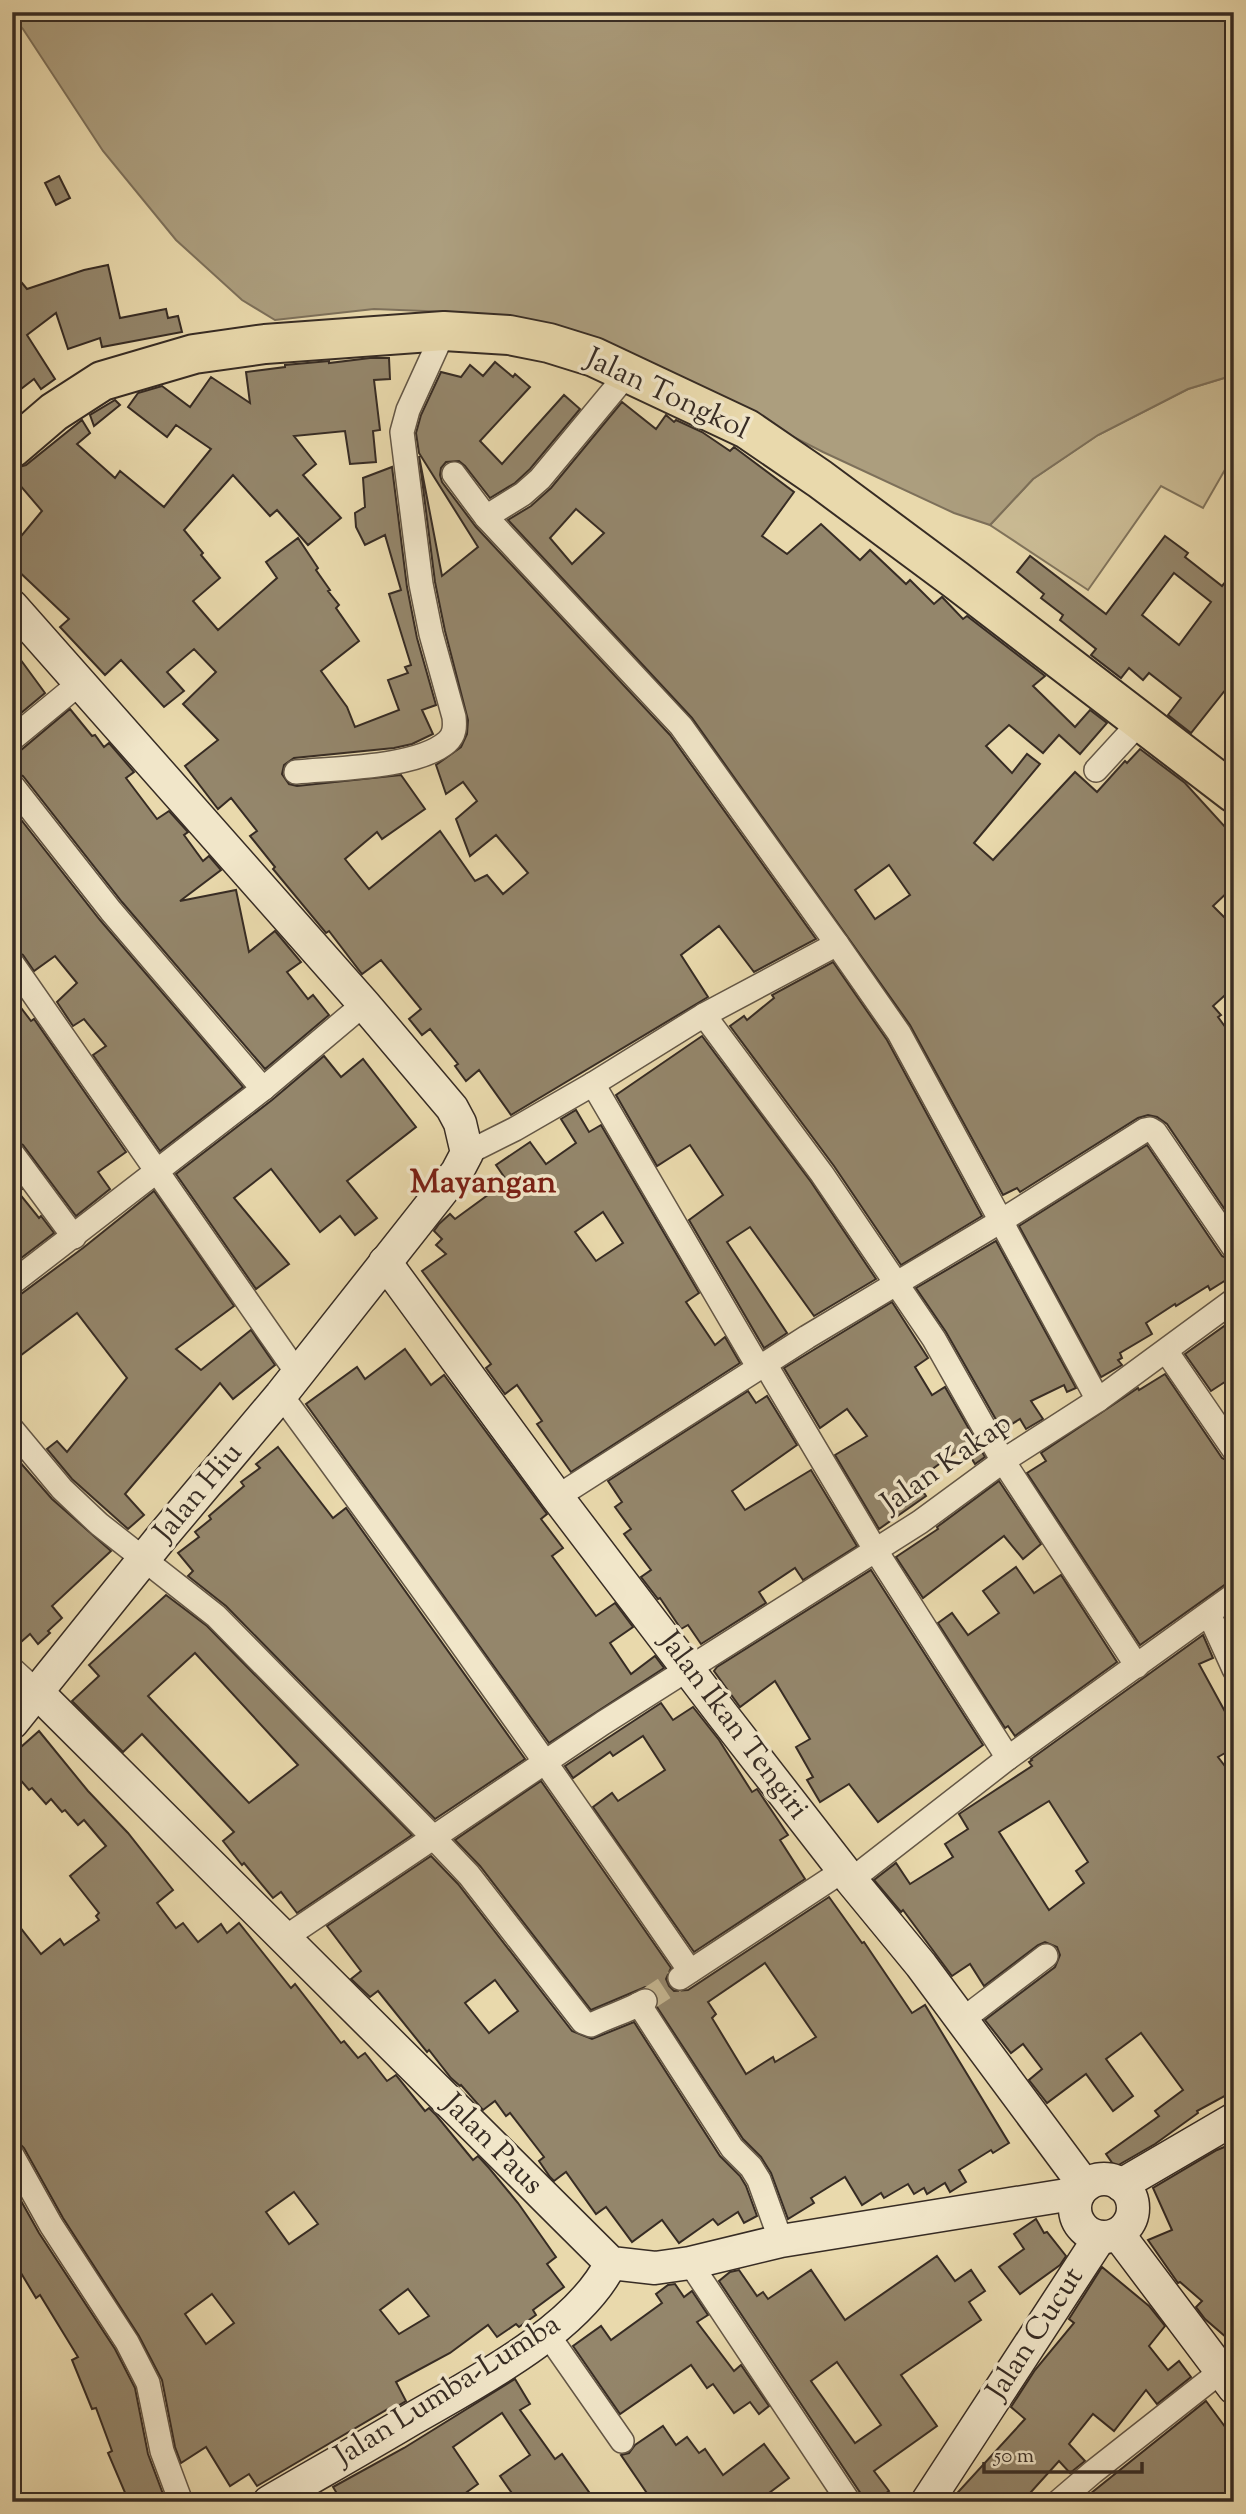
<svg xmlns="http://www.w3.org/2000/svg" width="1246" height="2514" font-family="'Sorts Mill Goudy',serif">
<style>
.green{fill:#cbbc95;stroke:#81745c;stroke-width:2}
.water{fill:#ac9e7e;stroke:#7d705a;stroke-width:2}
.building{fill:#94866b;stroke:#372c24;stroke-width:2;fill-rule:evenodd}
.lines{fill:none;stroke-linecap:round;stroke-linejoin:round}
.street-tunnel{stroke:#c5b691;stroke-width:23;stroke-dasharray:23 11;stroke-linecap:butt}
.street-casing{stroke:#645746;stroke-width:26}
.secondary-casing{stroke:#372c24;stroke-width:35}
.highway-casing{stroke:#372c24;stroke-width:42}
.street{stroke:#f1e6c9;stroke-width:23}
.secondary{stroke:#f1e6c9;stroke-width:32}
.highway{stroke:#e9d9ac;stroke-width:38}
.labels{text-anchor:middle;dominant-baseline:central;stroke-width:7;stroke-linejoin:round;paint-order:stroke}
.street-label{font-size:30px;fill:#372c24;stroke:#f1e6c9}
.quarter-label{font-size:33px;font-weight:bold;fill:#7a1f14;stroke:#f1e6c9}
</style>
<rect width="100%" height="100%" fill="#e9d9ac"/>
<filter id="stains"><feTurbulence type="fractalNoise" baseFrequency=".00286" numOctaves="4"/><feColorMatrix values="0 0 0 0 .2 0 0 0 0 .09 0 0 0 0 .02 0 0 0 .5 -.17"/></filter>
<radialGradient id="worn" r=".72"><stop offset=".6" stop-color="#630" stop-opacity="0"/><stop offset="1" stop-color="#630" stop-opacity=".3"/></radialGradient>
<polygon class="green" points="1234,375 1234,454 1203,508 1161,486 1088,590 990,525 1033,479 1098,435 1188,389"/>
<polygon class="water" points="12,12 1234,12 1234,375 1188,389 1098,435 1033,479 990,525 954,513 823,452 684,381 575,338 475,313 374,309 275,320 242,300 176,240 103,151 23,29 12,17"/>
<g class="building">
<polygon points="59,176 70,198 56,205 45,183"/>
<polygon points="108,265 120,318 166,309 168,318 178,316 182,332 102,347 100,338 68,349 56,313 27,335 55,379 41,389 34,379 12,396 12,271 27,289 84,270"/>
<polygon points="370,358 389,358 390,379 374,380 380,430 373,431 376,462 350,464 345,431 294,436 316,464 303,475 341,518 308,545 277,510 270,516 233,475 184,530 203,553 201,555 220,578 193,601 218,630 277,578 266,562 298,538 318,568 316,570 330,590 328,591 339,605 336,608 359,641 321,671 347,707 355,727 399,710 388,680 408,673 405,667 411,665 389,594 401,590 385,535 365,545 356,527 355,513 365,507 363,478 392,467 407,587 417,638 436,705 422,710 433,734 412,744 394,748 294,758 284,765 282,774 289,784 297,786 401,775 425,809 382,839 377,832 345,859 369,889 440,831 475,881 487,875 503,894 528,873 496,835 470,856 456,819 477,801 463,782 446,794 436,765 461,747 467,734 468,720 445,631 435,582 419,456 442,576 478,547 419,453 416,433 421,415 441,372 461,377 470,365 483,376 495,362 513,377 515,374 530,387 480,441 502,464 564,395 580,409 530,469 515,483 490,498 465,466 459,461 446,462 441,468 440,475 442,482 476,527 670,735 816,939 754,972 719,926 681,955 708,997 511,1115 479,1070 466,1081 455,1066 458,1064 430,1029 422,1035 409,1019 421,1009 381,960 362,974 329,931 326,933 273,869 275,867 250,836 257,831 231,798 218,809 185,766 218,740 183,704 216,672 194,649 167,672 184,691 164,707 121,660 105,675 60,627 69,619 12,565 12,547 42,511 12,476 12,469 26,465 82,420 90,433 77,444 115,478 120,471 164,507 211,449 176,425 167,437 128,407 138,393 162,386 190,407 211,377 250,403 246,372 285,367 285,365 329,361 329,363"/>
<polygon points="115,400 120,405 94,426 90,415"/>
<path d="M622,402L656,429L666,415L674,422L676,420L702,432L730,451L734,447L794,492L762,536L787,554L821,524L860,560L870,550L906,584L910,580L934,604L942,597L963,619L967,616L1045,676L1033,686L1075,727L1090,710L1107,723L1080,754L1059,735L1043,753L1009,725L986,746L1012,773L1027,754L1040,764L974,843L993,860L1075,772L1097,792L1125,761L1127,763L1140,749L1185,783L1225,827L1234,820V886L1213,906L1234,927V987L1213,1006L1221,1015L1218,1017L1234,1039V1223L1167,1124L1157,1117L1148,1115L1138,1118L1020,1192L1017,1188L1003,1195L910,1025L692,718L508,520L531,506L551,488ZM576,509L604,533L572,564L550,538ZM889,865L910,895L875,919L855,890Z"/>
<path d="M1165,536L1188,553L1185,557L1222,586L1234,572V679L1191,733L1168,715L1181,698L1149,673L1143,680L1129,668L1121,678L1091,655L1096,649L1060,620L1063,615L1041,598L1044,594L1017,572L1030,556L1106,614ZM1174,573L1211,602L1179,645L1142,615Z"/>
<polygon points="12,648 45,693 21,713 12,701"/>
<polygon points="70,709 92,736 95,735 104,747 109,743 134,772 126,778 157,819 169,811 188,832 184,835 203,861 209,856 221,870 180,901 236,890 249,952 275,931 301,962 287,972 308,999 313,995 329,1015 265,1069 122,902 23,776 12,771 12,753 21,750"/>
<polygon points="15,812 100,920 243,1087 160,1151 93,1055 106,1046 84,1019 73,1026 57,1002 77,983 55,956 34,971 23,955 12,949 12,814"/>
<polygon points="833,962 887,1040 982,1216 901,1265 834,1166 730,1026 744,1016 747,1020 774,998 772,995"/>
<polygon points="12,996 31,1021 34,1019 126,1152 98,1172 110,1189 76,1216 23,1145 12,1139"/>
<polygon points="702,1036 811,1182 876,1279 814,1316 750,1227 727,1242 787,1333 764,1348 689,1220 723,1195 690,1145 657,1166 616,1095"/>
<polygon points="324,1056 341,1077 363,1059 416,1127 347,1181 377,1218 355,1235 340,1216 320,1232 271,1169 234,1198 289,1264 256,1289 176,1174 272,1100"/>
<path d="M576,1110L589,1132L601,1125L699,1293L686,1302L715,1345L725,1337L740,1363L571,1472L537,1424L542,1421L517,1385L505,1394L486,1368L491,1364L422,1271L446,1254L436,1245L442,1239L434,1231L439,1224L450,1214L455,1219L507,1181L496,1165L530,1142L546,1164L576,1143L561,1119ZM603,1212L623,1243L596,1261L575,1232Z"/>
<polygon points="1147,1145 1222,1256 1234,1262 1234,1275 1210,1290 1208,1286 1176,1306 1175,1304 1146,1323 1152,1334 1120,1353 1122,1358 1118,1360 1122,1365 1101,1377 1019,1226"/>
<polygon points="12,1177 22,1189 18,1192 39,1218 41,1216 54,1233 12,1265"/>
<polygon points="154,1191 234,1306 176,1349 201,1370 251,1330 275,1365 233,1399 220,1383 125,1494 144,1515 128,1529 72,1479 47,1449 57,1441 67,1452 127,1378 77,1313 12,1362 12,1297 21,1294 83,1248"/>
<polygon points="996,1241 1076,1388 1067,1392 1064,1385 1031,1401 1043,1419 1026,1429 1020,1419 1002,1430 946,1332 916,1288"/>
<polygon points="892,1302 928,1358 915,1367 932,1395 945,1387 985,1457 975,1464 964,1446 916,1481 926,1496 879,1529 835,1455 867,1436 847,1409 820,1428 784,1368"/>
<polygon points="1234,1319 1234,1376 1211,1391 1185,1354"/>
<polygon points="405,1349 431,1385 444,1375 547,1514 541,1519 563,1548 552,1556 596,1616 615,1603 633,1627 610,1643 631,1674 655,1656 664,1668 549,1743 306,1404 357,1367 365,1379"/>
<polygon points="1165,1374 1222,1458 1234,1464 1234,1581 1226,1584 1140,1645 1027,1473 1046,1461 1041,1453 1138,1388 1139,1390"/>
<polygon points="748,1391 756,1403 767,1396 797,1445 732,1491 745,1510 811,1470 857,1546 803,1580 795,1568 759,1592 766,1603 701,1644 688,1625 681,1629 660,1598 658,1599 641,1577 651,1570 624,1534 631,1529 615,1507 622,1502 608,1481"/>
<polygon points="278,1447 333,1518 346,1508 525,1759 435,1819 226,1606 188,1576 193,1571 178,1553 199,1537 195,1532 211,1519 209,1516 244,1486 241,1482 260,1468 256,1464"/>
<polygon points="12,1453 52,1499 111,1551 52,1606 62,1618 48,1631 50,1633 38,1644 30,1634 12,1650"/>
<polygon points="999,1481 1041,1544 1023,1559 1004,1536 923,1598 896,1557 938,1529 937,1527"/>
<polygon points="1016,1567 1034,1593 1061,1575 1117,1662 1015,1736 1008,1726 1005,1728 938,1623 952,1613 968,1635 999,1613 983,1591"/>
<polygon points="871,1570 983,1745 878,1822 849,1784 820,1802 807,1780 813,1777 796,1747 810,1739 775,1681 740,1707 714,1671 717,1667"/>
<path d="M166,1595L207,1626L412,1835L297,1913L281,1892L273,1898L244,1863L242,1865L223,1841L234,1832L142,1734L123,1752L72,1701L99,1676L89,1665ZM195,1653L298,1765L249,1803L148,1696Z"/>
<path d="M1203,1635L1213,1658L1199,1664L1234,1728V1748L1218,1757L1234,1778V2091L1197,2111L1198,2113L1155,2144L1115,2167L1106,2154L1159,2116L1155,2111L1183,2090L1141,2033L1106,2059L1133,2096L1113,2111L1086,2074L1047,2103L1029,2080L1042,2069L1023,2044L1011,2053L985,2020L1055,1967L1060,1955L1057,1947L1045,1942L1038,1945L984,1986L970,1964L952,1976L903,1910L901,1912L874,1880L896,1863L910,1884L953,1857L945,1844L968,1829L959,1814L1032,1766L1029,1762L1032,1760L1031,1759ZM1049,1801L1088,1862L1076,1871L1084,1883L1049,1910L999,1832Z"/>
<polygon points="661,1703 673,1720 693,1707 719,1740 752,1792 757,1789 776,1817 788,1835 780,1840 805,1879 694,1952 593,1807 612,1793 618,1801 665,1770 643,1736 613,1756 610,1752 573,1778 565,1766"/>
<path d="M39,1731L88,1791L128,1833L173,1890L157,1903L176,1928L183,1923L198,1942L221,1924L227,1933L239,1923L291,1988L295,1984L341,2043L344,2041L358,2058L365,2053L387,2081L396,2075L425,2111L429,2108L436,2115L473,2160L478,2156L489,2168L518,2203L556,2257L547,2264L564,2287L533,2310L536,2315L519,2327L516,2324L497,2337L488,2325L450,2353L396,2382L406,2401L389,2411L388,2409L257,2486L249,2474L230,2486L206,2447L181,2463L175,2447L162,2380L139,2336L63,2218L24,2148L19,2143L12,2141V1917L41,1954L60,1939L64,1945L99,1920L96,1916L99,1913L70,1876L106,1846L84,1820L78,1825L65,1810L62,1812L51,1799L46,1804L32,1788L29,1790L12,1770V1755ZM294,2192L318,2224L289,2244L266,2212ZM408,2289L429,2316L399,2334L380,2310ZM212,2294L234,2323L206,2344L185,2314Z"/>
<path d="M541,1781L671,1968L666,1979L669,1986L674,1991L688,1990L829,1897L862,1943L864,1942L912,2013L925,2005L1009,2143L993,2153L991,2150L959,2170L966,2182L950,2192L945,2183L927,2194L924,2188L914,2194L908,2184L884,2198L881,2193L862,2205L845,2177L811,2198L814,2203L788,2219L771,2173L761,2157L743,2139L657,2007V1994L652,1989L645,1987L591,2010L480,1866L455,1840ZM765,1963L816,2037L775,2062L773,2057L746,2074L712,2018L716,2014L708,2002Z"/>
<path d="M431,1856L458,1884L572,2031L592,2039L634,2022L720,2156L740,2176L746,2186L757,2216L744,2223L738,2212L718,2225L713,2219L679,2243L662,2220L632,2242L606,2207L596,2214L566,2172L554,2181L550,2177L539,2161L544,2157L510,2113L506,2116L495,2101L483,2110L461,2085L460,2086L451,2078L429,2050L427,2052L378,1991L370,1997L351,1979L361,1971L327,1926ZM495,1980L518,2011L489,2033L465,2003Z"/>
<polygon points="1234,2143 1234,2344 1205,2319 1196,2307 1202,2301 1180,2282 1178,2283 1148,2240 1172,2230 1153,2188 1217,2150"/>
<polygon points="20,2199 39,2233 115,2349 135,2388 148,2454 166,2502 129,2502 108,2453 112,2451 96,2408 92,2409 72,2360 78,2357 40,2295 36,2298 12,2258 12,2204"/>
<polygon points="1036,2219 1044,2233 1047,2232 1066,2256 1060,2265 1020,2294 999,2267 1024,2249 1014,2234"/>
<path d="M937,2256L955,2281L971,2270L985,2291L969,2302L981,2320L901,2375L937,2426L874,2471L889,2491L874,2502H863L861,2494L719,2281L730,2272L739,2270L757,2296L763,2292L768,2299L811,2270L845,2320ZM837,2362L881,2425L855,2443L811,2381Z"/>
<polygon points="1102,2267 1149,2306 1165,2326 1149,2346 1168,2370 1179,2361 1191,2377 1157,2404 1146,2390 1114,2431 1093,2414 1069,2444 1085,2461 1070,2473 1059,2461 1022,2502 949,2502 1025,2419 1011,2407 1035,2370 1074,2323 1069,2319"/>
<polygon points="675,2284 684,2297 692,2291 708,2315 697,2322 734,2371 741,2365 769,2406 759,2414 750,2402 734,2413 713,2384 707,2388 691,2365 620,2414 573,2346 601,2326 611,2340 662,2303 656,2294 668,2285"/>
<polygon points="515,2379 530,2404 520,2410 555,2459 562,2454 596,2502 546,2502 541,2495 531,2502 518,2502 500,2476 530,2455 502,2413 453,2447 478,2484 453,2502 342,2502 333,2487 404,2448"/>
<polygon points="1206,2401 1234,2439 1234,2489 1221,2498 1217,2494 1207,2502 1080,2502"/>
<polygon points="663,2426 676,2445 687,2437 699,2453 705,2449 723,2475 764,2444 789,2478 757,2502 653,2502 621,2455 629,2453 635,2445"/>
</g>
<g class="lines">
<polyline class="street-tunnel" points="645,2001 680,1978"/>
<g class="street-casing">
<g id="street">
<polyline points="454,474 486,517 681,726 837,944 899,1033 1098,1400"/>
<polyline points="486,517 523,494 540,479 628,373"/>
<polyline points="12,739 80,683"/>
<polyline points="1096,770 1140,722"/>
<path d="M296,772C336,768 417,768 447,742C455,735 455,726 454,717L431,634L421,584L402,432L408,410L444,331"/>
<polyline points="12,785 111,911 263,1089"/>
<polyline points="12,963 298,1374"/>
<polyline points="704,1015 822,1174 934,1339 1003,1461 1137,1666"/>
<polyline points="593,1084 759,1368"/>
<polyline points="12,1153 74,1237"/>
<polyline points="467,1153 515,1129 593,1084 704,1015 837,944"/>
<polyline points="12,1283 263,1089 364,1004"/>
<polyline points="1166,1351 1234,1450"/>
<polyline points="765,1364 876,1551 1008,1758"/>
<path d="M281,1395C421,1585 557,1777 690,1971"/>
<path d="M12,1429L62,1489L99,1524L216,1616L433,1837L469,1875L583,2022L591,2025C609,2016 628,2011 645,2001"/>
<polyline points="557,1497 807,1337 1001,1221 1145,1130 1150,1129 1155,1132 1234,1248"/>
<polyline points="1209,1614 1234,1669"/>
<polyline points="12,1669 37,1692"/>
<polyline points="851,1880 1008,1758 1234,1595"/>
<polyline points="283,1939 603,1723 920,1522 1003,1461 1098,1400 1234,1300"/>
<polyline points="680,1978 844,1870"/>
<polyline points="639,2004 732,2148 751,2167 759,2180 781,2241"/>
<polyline points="962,2020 1046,1956"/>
<polyline points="12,2155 51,2225 127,2342 148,2383 162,2451 181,2502"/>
<polyline points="690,2263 849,2502"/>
<polyline points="548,2335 622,2441"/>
<polyline points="1058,2502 1093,2472 1234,2361"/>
</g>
</g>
<g class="secondary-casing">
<g id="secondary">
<polyline points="12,606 364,1004 452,1108 460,1123 467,1153 457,1172 281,1395 164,1534 12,1723"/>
<polyline points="385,1262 557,1497 722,1714 851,1880 921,1965 1085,2186"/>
<polyline points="37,1692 611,2263 655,2268 690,2263 781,2241 1079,2193"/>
<circle cx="1104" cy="2208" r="29"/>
<polyline points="1121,2185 1234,2119"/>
<polyline points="1118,2234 1234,2388"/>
<path d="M269,2502C317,2474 365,2447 412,2419C476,2382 578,2330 611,2263"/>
<polyline points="927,2502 1100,2237"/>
</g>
</g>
<g class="highway-casing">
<polyline id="highway" points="12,448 54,412 102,381 194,354 265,344 444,331 509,335 549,343 594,357 747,429 820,479 956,580 1234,793"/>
</g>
<use href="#street" class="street"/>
<use href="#secondary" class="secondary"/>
<use href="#highway" class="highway"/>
</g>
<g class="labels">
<g class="street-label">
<text transform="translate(667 395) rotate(25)">Jalan Tongkol</text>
<text transform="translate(947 1464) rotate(-35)">Jalan Kakap</text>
<text transform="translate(199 1493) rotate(-50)">Jalan Hiu</text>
<text transform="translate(733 1726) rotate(53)">Jalan Ikan Tengiri</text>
<text transform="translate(492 2145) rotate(45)">Jalan Paus</text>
<text transform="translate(1036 2334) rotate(-57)">Jalan Cucut</text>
<text transform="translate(448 2391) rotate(-32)">Jalan Lumba-Lumba</text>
</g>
<g class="quarter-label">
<text x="483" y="1184">Mayangan</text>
</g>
</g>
<rect width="1246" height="2514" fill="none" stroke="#e9d9ac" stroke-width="42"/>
<rect x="14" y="14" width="1218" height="2486" fill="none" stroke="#372c24" stroke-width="3.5"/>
<rect x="21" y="21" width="1204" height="2472" fill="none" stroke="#372c24" stroke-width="2"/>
<path d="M984 2462v10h158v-10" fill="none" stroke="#372c24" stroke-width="3.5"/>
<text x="994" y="2462" font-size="21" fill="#372c24" stroke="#f1e6c9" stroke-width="5" paint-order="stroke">50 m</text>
<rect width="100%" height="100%" filter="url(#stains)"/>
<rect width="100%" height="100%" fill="url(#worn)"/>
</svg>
